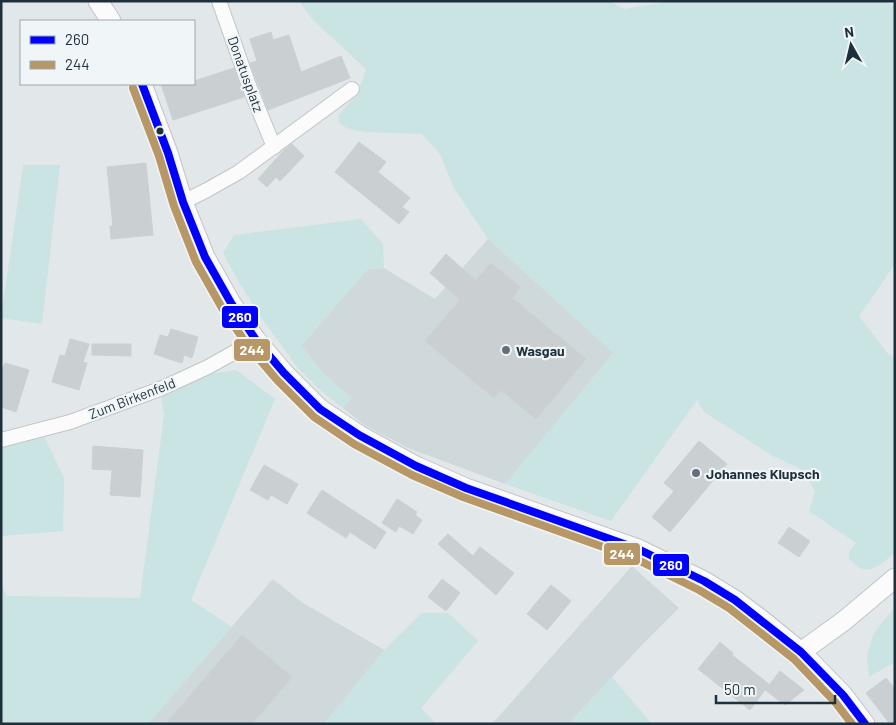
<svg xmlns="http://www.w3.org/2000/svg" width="896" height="725" font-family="Barlow,sans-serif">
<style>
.built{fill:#cfd8db}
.green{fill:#cae3e3}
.building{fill:#cad0d2;stroke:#cbd0d2}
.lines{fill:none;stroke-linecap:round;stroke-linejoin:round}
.street-casing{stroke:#c1c5c8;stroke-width:16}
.secondary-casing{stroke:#c0c5c8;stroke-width:21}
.street{stroke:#fbfbfc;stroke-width:14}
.secondary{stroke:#fbfbfc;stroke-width:19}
.bus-1-casing{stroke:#f0f6f8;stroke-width:11}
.bus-2-casing{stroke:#f0f6f8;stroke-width:11}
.bus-1{stroke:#00f;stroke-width:8}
.bus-2{stroke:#b79766;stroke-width:8}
.bus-dot{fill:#1f303d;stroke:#f0f6f8;stroke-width:2}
.poi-dot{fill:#637079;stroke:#f0f6f8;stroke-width:2}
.labels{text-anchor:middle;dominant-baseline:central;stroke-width:4.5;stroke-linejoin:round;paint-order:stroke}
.street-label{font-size:14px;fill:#1f303d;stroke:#f0f6f8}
.poi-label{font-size:14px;font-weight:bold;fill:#1f303d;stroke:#f0f6f8;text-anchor:start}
.line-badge{stroke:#f0f6f8;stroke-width:2}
.badge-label{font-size:14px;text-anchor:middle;font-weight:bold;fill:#fff}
</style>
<rect width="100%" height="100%" fill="#e2e7e9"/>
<g class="built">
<polygon points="488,239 614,353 505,484 408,448 366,426 343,408 351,398 323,373 301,346 368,269 384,268 435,299"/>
<polygon points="632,566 679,608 639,648 572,720 575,724 492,724"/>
<polygon points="273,579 303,603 384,650 324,724 148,724"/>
</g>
<g class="green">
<path d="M299,1H610L624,9L673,1H886L895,7V264L859,316L888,354L895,357V553C887,559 874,572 863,569C858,568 853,562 849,559V551L856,543L809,511L815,492L809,480L799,468L773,456L704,412L697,400L611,521L505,484L613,353L488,239L454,188L440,154L422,134L366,132L348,129L339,123L338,116L358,93L366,69L313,20Z"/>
<polygon points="23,165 60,165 42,324 1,318"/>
<polygon points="361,219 383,244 384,268 368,269 301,346 323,373 352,398 343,408 321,391 298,368 263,320 240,284 223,253 234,235"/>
<polygon points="236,370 275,399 191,600 232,627 148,724 1,724 1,585 7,596 140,598 164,415 161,395 209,374"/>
<polygon points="43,434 64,478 63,531 1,536 1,445"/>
<polygon points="895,607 895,662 869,677 867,655 874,633"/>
<polygon points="422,613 448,613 478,641 421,708 436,724 324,724 384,650"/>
<polygon points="612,677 652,724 575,724 571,720"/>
</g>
<g class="building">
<polygon points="271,32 273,40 289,35 301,72 341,56 350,78 268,110 250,63 257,61 250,39"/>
<polygon points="234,68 244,97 173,120 161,84 194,84 194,81"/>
<polygon points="359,142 386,162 378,172 410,198 402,207 409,212 399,224 335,172"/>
<polygon points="292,144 304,156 280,181 276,177 267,187 258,179 284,150"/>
<polygon points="146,163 153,235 111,239 110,226 113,226 107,167"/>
<polygon points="446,254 476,281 491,263 520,287 512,298 586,359 536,419 501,390 494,398 425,341 460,300 430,273"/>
<polygon points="171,329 198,337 192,358 184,355 182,363 154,354 160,335 168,337"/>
<polygon points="70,339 89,344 83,362 87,363 79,390 52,382 60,355 65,356"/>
<polygon points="92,344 131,344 131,356 92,355"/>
<polygon points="5,363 29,370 16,412 1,407 1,373"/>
<polygon points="699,441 727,464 670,532 652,517 674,491 664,483"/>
<polygon points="93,446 143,450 140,497 110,495 112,470 92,469"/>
<polygon points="264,465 298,484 287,504 271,495 268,500 250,490"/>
<polygon points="322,490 386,532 375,549 350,532 346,538 307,513"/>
<polygon points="397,499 417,512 415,515 422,520 413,534 399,526 396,532 382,523"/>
<polygon points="789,527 810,541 799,557 778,543"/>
<polygon points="448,534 473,556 480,547 514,573 496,595 438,544"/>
<polygon points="442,579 460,593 446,611 428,597"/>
<polygon points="551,585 571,601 547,630 527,614"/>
<polygon points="242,635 292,677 252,724 166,724"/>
<polygon points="720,642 733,653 732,655 769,684 767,688 780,671 804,690 785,705 765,690 750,710 698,669"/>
<polygon points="886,678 895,689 895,724 890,724 866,693"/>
</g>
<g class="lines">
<g class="street-casing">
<g id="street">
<polyline points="219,1 251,91 274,147"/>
<polyline points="183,202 207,190 239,172 352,89"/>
<polyline points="1,440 70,422 160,389 208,367 256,340"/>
</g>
</g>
<g class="secondary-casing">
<g id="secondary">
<polyline points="98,1 111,21"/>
<polyline points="142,84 168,153 183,202 205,257 231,303 256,340 284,373 320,409 359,435 416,466 466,488 638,549 704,581 735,600 763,621 801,652 843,695 865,724"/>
<polyline points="801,652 845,620 895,578"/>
</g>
</g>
<use href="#street" class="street"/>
<use href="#secondary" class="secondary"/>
<g class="bus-1-casing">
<polyline id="bus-1" points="142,84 168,153 183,202 205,257 231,303 256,340 284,373 320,409 359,435 416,466 466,488 638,549 704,581 735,600 801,652 843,695 865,724"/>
</g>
<g class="bus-2-casing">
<polyline id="bus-2" points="133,88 159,156 174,206 196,262 222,308 248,346 277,380 314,417 354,444 412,475 463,497 634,558 699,590 729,608 794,659 835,702 852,724"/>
</g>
<use href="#bus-1" class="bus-1"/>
<use href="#bus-2" class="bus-2"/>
</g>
<circle class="bus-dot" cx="160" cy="131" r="4.5"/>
<g class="poi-dot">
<circle cx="506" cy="350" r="5"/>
<circle cx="696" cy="473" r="5"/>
</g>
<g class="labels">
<g class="street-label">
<text transform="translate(246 74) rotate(70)">Donatusplatz</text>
<text transform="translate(132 398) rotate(-21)">Zum Birkenfeld</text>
</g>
<g class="poi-label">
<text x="516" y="350">Wasgau</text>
<text x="706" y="473">Johannes Klupsch</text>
</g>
</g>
<g class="line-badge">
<rect x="221" y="305" width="38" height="24" rx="5" fill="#00f"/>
<rect x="233" y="338" width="38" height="24" rx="5" fill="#b79766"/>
<rect x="603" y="542" width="38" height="24" rx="5" fill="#b79766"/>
<rect x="652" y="553" width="38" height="24" rx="5" fill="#00f"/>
</g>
<g class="badge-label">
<text x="240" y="322">260</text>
<text x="252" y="355">244</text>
<text x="622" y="559">244</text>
<text x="671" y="570">260</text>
</g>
<rect width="896" height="725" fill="none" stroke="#1f303d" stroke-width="5"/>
<rect x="20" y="20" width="175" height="65" fill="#f0f6f8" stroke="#9ca7ad"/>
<rect x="30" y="36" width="25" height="8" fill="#0000ff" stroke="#9ca7ad"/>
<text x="65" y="45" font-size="15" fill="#1f303d">260</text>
<rect x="30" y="61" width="25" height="8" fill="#b79766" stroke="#9ca7ad"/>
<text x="65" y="70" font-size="15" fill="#1f303d">244</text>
<g transform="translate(851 45) rotate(352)" stroke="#f0f6f8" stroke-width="4" paint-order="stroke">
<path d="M0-4L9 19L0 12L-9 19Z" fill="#1f303d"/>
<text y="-8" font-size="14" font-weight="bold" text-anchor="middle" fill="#1f303d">N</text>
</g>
<path d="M716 695v8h119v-8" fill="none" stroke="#1f303d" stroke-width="2.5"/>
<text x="724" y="695" font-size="15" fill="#1f303d" stroke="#f0f6f8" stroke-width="4" paint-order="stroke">50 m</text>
</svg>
